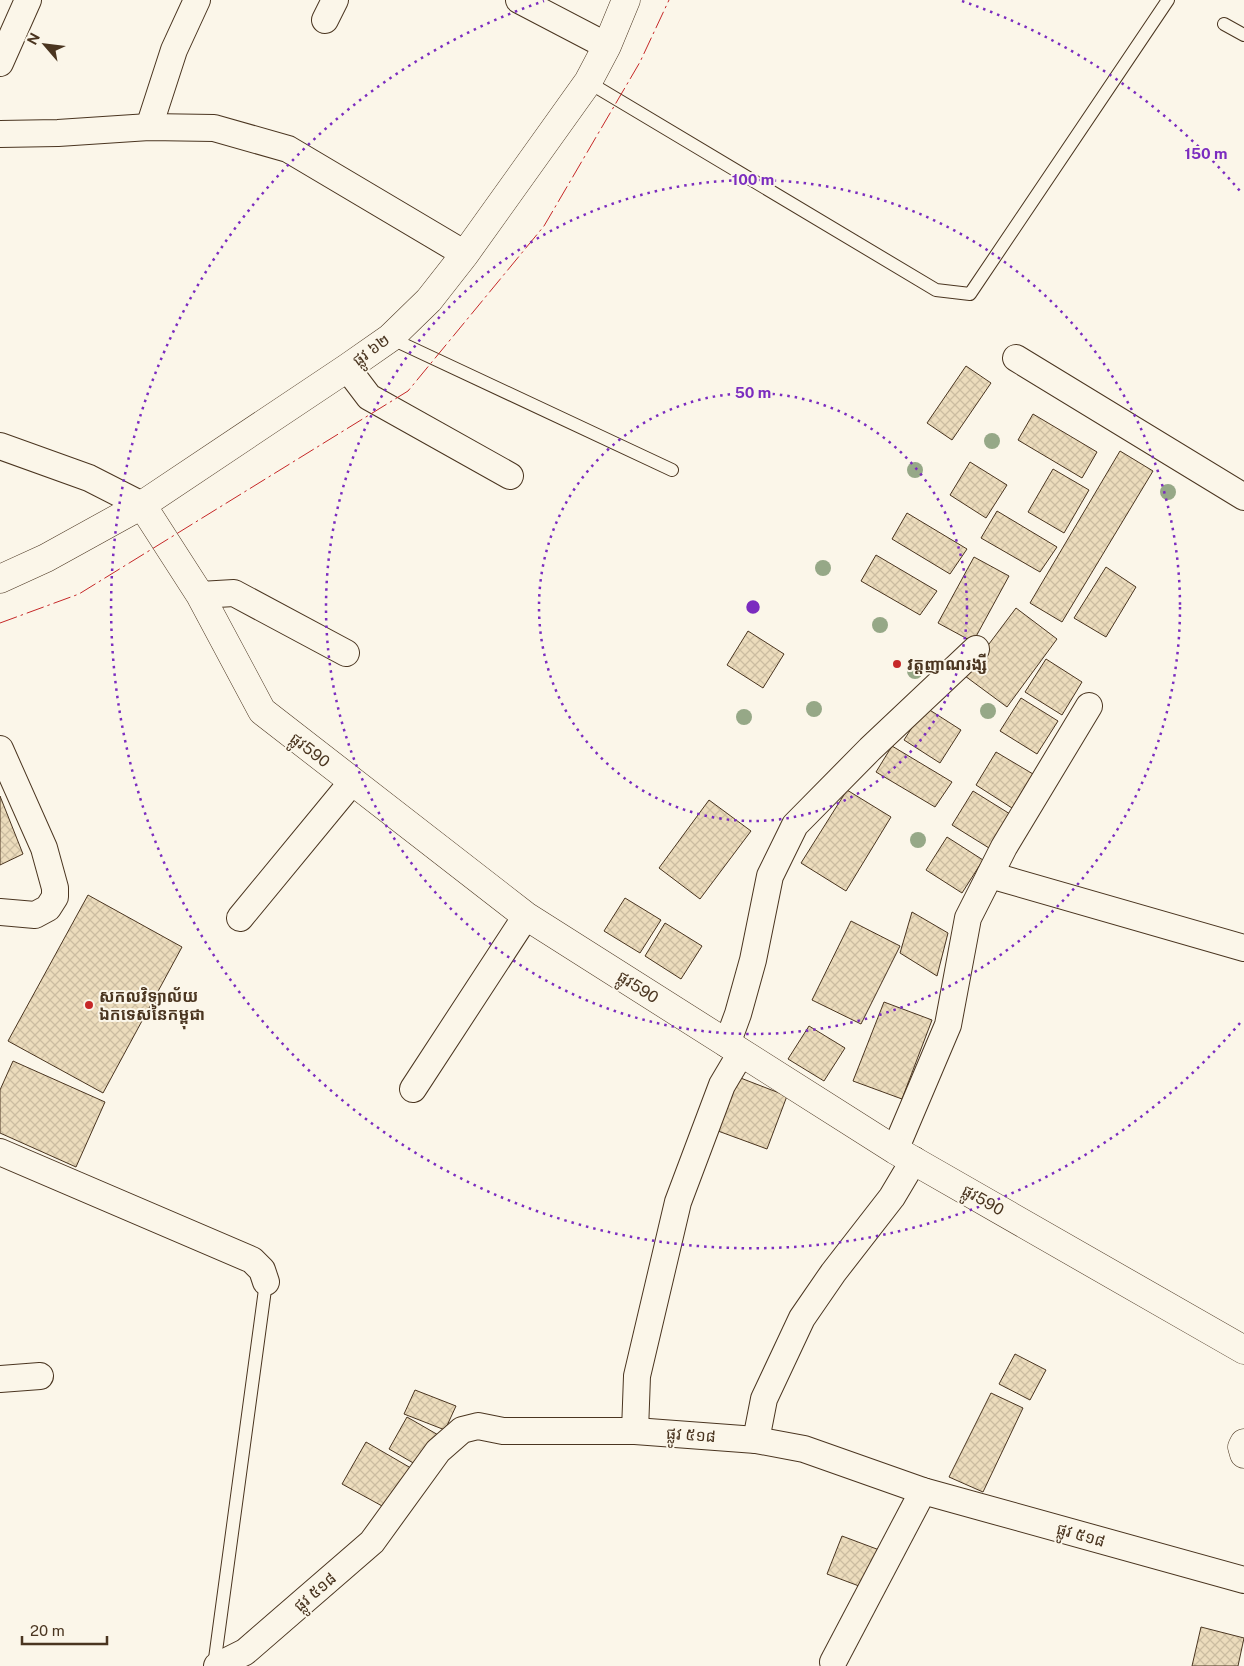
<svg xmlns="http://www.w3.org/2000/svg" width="1244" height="1666" font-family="'Public Sans','Noto Sans Khmer',sans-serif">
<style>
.building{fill:url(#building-cross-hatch);stroke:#4a3520}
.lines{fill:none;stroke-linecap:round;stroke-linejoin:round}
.service-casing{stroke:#4a3520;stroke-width:14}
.minor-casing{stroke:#4a3520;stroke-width:28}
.tertiary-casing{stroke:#4a3520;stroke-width:29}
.service{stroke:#fbf6e9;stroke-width:12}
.minor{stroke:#fbf6e9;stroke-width:26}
.tertiary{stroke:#fbf6e9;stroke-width:28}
.power{stroke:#c62828;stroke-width:1;stroke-dasharray:18 4 2.5 4;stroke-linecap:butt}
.tree{fill:#96a887}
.ring{fill:none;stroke:#7b2cbf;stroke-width:2.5;stroke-dasharray:2.5 5}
.poi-dot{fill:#c62828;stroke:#fbf6e9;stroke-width:2}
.labels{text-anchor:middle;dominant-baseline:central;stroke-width:4;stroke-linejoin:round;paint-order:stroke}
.street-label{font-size:16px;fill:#4a3520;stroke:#fbf6e9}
.poi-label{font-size:16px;font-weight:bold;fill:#4a3520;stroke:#fbf6e9;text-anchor:start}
.centre{fill:#7b2cbf;stroke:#fbf6e9;stroke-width:2.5}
.ring-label{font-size:15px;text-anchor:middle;font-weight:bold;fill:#7b2cbf;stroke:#fbf6e9;stroke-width:4;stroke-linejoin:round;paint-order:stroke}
</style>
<defs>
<pattern id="building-cross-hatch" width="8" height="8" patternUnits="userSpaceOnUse" patternTransform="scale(1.25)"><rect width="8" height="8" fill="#ecdcbc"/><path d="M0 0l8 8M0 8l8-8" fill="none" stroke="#ccbda1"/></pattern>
</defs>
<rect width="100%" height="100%" fill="#fbf6e9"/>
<g class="building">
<polygon points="966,366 991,383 952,440 927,423"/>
<polygon points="1033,414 1097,452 1082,478 1018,440"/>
<polygon points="1120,451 1153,471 1062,622 1030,603"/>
<polygon points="970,462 1007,485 986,518 950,495"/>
<polygon points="1053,469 1089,490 1064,533 1028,512"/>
<polygon points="997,511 1057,547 1040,572 981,538"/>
<polygon points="907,513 967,549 950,574 892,539"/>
<polygon points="876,555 937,591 920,615 861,581"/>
<polygon points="974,557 1009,576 973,642 938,623"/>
<polygon points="1106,567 1136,587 1106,637 1074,618"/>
<polygon points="1016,608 1057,639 1007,707 965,676"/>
<polygon points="748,631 784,654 763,688 727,665"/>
<polygon points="1046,659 1082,682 1062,715 1025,692"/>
<polygon points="1021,698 1058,721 1037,754 1000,731"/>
<polygon points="925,707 961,730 940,763 904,740"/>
<polygon points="892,746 952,782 935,807 876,772"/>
<polygon points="996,752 1033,774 1012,808 976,785"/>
<polygon points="847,790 891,817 846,891 801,863"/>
<polygon points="973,791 1010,814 989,848 952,825"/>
<polygon points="0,796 23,854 0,865"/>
<polygon points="709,800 751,831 700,899 659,868"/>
<polygon points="947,837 983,860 962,893 926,870"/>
<polygon points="88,895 182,947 103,1093 8,1041"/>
<polygon points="625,898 661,920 640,953 604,931"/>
<polygon points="912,912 948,933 937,976 900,953"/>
<polygon points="851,921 900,946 861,1024 812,1000"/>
<polygon points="665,923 702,946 681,979 645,956"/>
<polygon points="884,1002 932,1020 902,1099 853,1081"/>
<polygon points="809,1026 845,1048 824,1081 788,1059"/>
<polygon points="13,1061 105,1102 76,1167 0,1133 0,1090"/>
<polygon points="738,1077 787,1096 767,1149 718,1131"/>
<polygon points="1015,1354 1046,1370 1030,1400 999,1384"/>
<polygon points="415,1390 456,1406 445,1430 404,1414"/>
<polygon points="991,1393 1023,1408 983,1492 949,1477"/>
<polygon points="407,1417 440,1436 422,1468 389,1449"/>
<polygon points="366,1442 416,1471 393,1512 342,1484"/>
<polygon points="842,1536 882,1551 867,1589 827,1574"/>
<polygon points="1201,1627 1244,1638 1238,1666 1192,1666"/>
</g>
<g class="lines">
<g class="service-casing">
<g id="service">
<polyline points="1224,24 1244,35"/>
<polyline points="588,82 936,290 970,294 1168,0"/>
<polyline points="390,338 672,470"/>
<polyline points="214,1666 266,1282"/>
</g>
</g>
<g class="minor-casing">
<g id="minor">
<polyline points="519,0 607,46"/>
<polyline points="325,20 335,0"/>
<polyline points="0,63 28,0"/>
<polyline points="149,127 174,50 197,0"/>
<polyline points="0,134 58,133 149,127 214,128 288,149 465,254"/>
<polyline points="1016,358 1244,497"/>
<polyline points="347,368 369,397 510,476"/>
<polyline points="0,446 89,478 142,505"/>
<polyline points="200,595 234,593 346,653"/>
<polyline points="0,749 44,848 55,888 55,897 48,908 35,915 0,912"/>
<polyline points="990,875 1244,948"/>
<polyline points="240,918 352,782"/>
<polyline points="727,1044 738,1014 753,960 770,876 795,825 870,749 976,649"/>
<polyline points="413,1089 526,916"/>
<polyline points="895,1150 948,1025 968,918 1004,847 1089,706"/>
<polyline points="0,1152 252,1260 262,1270 266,1282"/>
<polyline points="0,1379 40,1376"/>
<polyline points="635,1431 637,1376 678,1202 722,1085 741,1053"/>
<polyline points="756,1440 764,1399 802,1318 833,1273 892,1197 914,1160"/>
<polyline points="833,1662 923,1491"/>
<polyline points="217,1666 245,1652 372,1542 438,1451 462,1430 478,1426 503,1431 635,1431 756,1440 804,1449 923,1491 1244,1580"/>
</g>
</g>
<g class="tertiary-casing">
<g id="tertiary">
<polyline points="142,505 200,595 262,711 526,916 895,1150 1244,1350"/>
<polyline points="0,579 46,558 142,505 347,368 390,338 429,300 465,254 588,82 607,46 626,0"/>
<polyline points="1244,1443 1242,1447 1244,1454"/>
</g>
</g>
<use href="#service" class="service"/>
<use href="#minor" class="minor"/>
<use href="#tertiary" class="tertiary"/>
<polyline class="power" points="0,623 79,594 408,391 544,226 640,62 669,0"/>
</g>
<g class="tree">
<circle cx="992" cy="441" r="8"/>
<circle cx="915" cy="470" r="8"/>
<circle cx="1168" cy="492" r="8"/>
<circle cx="823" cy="568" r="8"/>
<circle cx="880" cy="625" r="8"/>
<circle cx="915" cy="671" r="8"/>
<circle cx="814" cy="709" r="8"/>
<circle cx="988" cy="711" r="8"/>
<circle cx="744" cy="717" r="8"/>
<circle cx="918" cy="840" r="8"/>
</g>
<g class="ring">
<circle cx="753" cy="607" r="214"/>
<circle cx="753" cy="607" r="427"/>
<path d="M1240 1023A641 641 0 1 1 544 1M962 1A641 641 0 0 1 1240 191"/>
</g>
<g class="poi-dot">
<circle cx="897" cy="664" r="5"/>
<circle cx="89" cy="1005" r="5"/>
</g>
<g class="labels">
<g class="street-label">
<text transform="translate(371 350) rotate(-36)">ផ្លូវ ៦២</text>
<text transform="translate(310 750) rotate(38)">ផ្លូវ590</text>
<text transform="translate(638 987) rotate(33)">ផ្លូវ590</text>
<text transform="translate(983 1200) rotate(30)">ផ្លូវ590</text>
<text transform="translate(691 1435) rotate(4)">ផ្លូវ ៥១៨</text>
<text transform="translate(1081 1535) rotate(16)">ផ្លូវ ៥១៨</text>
<text transform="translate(315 1592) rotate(-41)">ផ្លូវ ៥១៨</text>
</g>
<g class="poi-label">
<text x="907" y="664">វត្តញាណរង្សី</text>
<text x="99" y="996">សកលវិទ្យាល័យ<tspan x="99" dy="18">ឯកទេសនៃកម្ពុជា</tspan></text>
</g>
</g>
<circle cx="753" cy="607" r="8" class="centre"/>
<g class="ring-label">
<text x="1206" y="159">150 m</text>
<text x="753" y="185">100 m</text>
<text x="753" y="398">50 m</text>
</g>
<g transform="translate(45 45) rotate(298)" stroke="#fbf6e9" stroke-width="4" paint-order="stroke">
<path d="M0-4L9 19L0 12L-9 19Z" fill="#4a3520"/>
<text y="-8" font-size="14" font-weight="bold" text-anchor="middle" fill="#4a3520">N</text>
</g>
<path d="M22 1636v8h85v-8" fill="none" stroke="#4a3520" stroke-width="2.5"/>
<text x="30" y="1636" font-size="15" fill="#4a3520" stroke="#fbf6e9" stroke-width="4" paint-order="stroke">20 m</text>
</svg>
